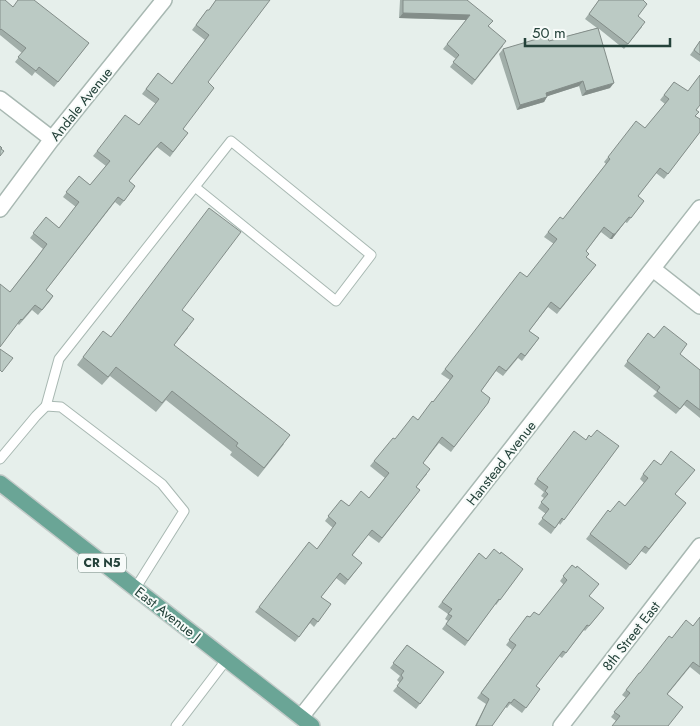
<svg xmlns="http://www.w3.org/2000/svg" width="700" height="726" font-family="Jost,sans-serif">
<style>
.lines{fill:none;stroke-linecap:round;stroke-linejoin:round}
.lane-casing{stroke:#a8b8b2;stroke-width:11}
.street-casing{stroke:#a8b8b2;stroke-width:18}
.primary-casing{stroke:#c2cac8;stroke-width:18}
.lane{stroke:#fff;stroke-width:9}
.street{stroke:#fff;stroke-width:15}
.primary{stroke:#6aa596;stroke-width:15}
.wall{fill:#a1aea9}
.shaded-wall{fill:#838d89}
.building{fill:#bbcac4;stroke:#838d89}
.labels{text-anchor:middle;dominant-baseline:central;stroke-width:4;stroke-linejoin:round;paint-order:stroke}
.shield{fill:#f7fbf9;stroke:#637a73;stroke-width:1}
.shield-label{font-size:12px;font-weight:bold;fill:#24423a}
.street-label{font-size:14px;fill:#24423a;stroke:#f7fbf9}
</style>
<rect width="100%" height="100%" fill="#e6efeb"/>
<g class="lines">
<g class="lane-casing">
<g id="lane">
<polyline points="46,406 59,359 231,141 371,255 336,301 195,187"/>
<polyline points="0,459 36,416 46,406 61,407 162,484 184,511 135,589"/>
<polyline points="176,726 227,659"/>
</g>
</g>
<g class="street-casing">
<g id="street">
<polyline points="0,99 52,139"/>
<polyline points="0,209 52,139 164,0"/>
<polyline points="653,269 700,306"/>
<polyline points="301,717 700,208"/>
<polyline points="561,726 700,546"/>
</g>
</g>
<g class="primary-casing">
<polyline id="primary" points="0,483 312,726"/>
</g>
<use href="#lane" class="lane"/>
<use href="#street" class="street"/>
<use href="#primary" class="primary"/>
</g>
<g class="wall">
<polygon points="0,0 89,43 54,87 35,72 32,76 15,62 22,53 0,35"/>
<polygon points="216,0 208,82 183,130 184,138 170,157 157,147 148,158 129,181 135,186 132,191 120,206 115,202 46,290 53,296 50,301 38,315 32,310 19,325 18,324 10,292 43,249 30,238 46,217 59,228 76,207 63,197 79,176 90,185 106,166 93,156 97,151 139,125 156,104 142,94 158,73 172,84 205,40 192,30 207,10 209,10"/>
<polygon points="400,0 467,0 489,26 503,46 472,85 450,67 456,59 443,49 466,20 399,18"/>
<polygon points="599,0 643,0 638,16 642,27 624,49 598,28 610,88 582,96 579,86 547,96 544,102 517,110 499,54 503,49 549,41 597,28 585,19"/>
<polygon points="700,41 700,62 690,55"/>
<polygon points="674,82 696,110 696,116 700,132 664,179 656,173 638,196 644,201 627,223 625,222 612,239 610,239 601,232 586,251 586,257 596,265 592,270 557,314 548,307 529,331 539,338 522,361 518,358 503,376 496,371 481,391 490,398 451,452 439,443 423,463 427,474 416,487 420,490 379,543 368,535 352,556 358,568 345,585 336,578 321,597 331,604 314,627 310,623 295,642 255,612 259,607 317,549 333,528 325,521 341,500 349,506 369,498 385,478 370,466 374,461 395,439 418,420 433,402 450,380 441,374 445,369 527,277 554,244 544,237 548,232 563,219 606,164 604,162 608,157 645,128 665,104 660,100"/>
<polygon points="182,310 188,328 174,345 284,444 258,477 230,455 232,452 166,400 156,412 110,376 102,385 77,365 83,357 111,337"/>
<polygon points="648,333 654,338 680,354 700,370 700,418 684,405 676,414 653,396 657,392 624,366"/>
<polygon points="591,437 619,446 560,525 559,523 551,534 538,524 546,514 538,508 544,498 541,496 544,492 534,484 537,479 586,440"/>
<polygon points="661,465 691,475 675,494 686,503 646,554 641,551 626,570 586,539 590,534 610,512 625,506 644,483 640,479 643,474"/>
<polygon points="479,553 486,559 500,554 523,569 496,605 495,604 465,646 442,629 448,621 445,619 448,614 438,607"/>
<polygon points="572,565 589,597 600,613 585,631 584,630 562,658 559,656 536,686 540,689 522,713 510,704 507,708 505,707 492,726 475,726 486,704 477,698 512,650 506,645 527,616 530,617 539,615 564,585 560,581"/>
<polygon points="700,617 700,675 690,667 667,695 616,721 611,717 626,698 622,695 626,690 672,638 693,626"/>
<polygon points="407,645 444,672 416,709 393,691 400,683 397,680 400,676 390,668"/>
</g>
<g class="shaded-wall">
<polygon points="403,13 470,15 466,20 399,18"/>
<polygon points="583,81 579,86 542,98 546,93"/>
<polygon points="614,83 610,88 582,96 586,91"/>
<polygon points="547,97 544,102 517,110 520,105"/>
<polygon points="625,222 612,239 610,239 613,234"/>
</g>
<g class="building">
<polygon points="0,0 5,0 13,7 18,0 34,0 89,43 58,82 39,67 36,71 18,57 26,48 1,29 0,30"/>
<polygon points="216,0 270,0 208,82 214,88 183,129 188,133 173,152 161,142 151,153 129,181 135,186 124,201 118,197 46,290 53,296 42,310 35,305 22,320 21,319 0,347 0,284 10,292 32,264 47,244 33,233 46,217 59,228 79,202 66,192 79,176 90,185 110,161 97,151 125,115 139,125 159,99 146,89 158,73 172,84 209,35 196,25 207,10 209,10"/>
<polygon points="403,0 467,0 493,21 488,26 506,41 475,80 453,62 459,55 447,44 470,15 403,13"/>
<polygon points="599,0 643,0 647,4 638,16 645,22 628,44 589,14"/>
<polygon points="598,28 614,83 586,91 583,81 546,93 547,97 520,105 503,49 547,36 549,41"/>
<polygon points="700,41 700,55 694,50"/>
<polygon points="700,75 700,105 696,110 699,112 695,116 700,119 700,132 668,174 660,168 638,196 644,201 631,218 629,217 615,234 613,234 604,227 586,251 589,254 586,257 596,265 560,309 551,302 529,331 539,338 525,356 521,353 506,371 499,366 481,391 490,398 488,403 454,447 442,437 423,463 430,469 416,487 420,490 382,538 372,530 352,555 362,563 348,580 340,573 321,597 331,604 318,622 313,618 299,637 259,607 309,542 317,549 336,523 328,516 341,500 349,506 361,491 369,498 389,473 374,461 393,438 395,439 413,416 418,420 432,401 433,402 453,376 445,369 520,272 527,277 557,239 548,232 560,217 563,219 610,159 608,157 636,121 645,128 669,99 664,95 674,82 688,91"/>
<polygon points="0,146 2,148 1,149 4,151 0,156"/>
<polygon points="209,208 241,232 182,310 194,319 174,345 290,435 264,468 236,446 238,443 172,391 162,403 116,367 108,377 83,357 103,331 111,337"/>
<polygon points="664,326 687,344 680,354 700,370 700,410 687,400 680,409 657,391 660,387 627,361 648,333 654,338"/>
<polygon points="0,349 13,358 2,372 0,370"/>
<polygon points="597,430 619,446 564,520 562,518 555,528 542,518 549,509 541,502 548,494 545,491 548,487 537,479 574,431 586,440 589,435 591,437"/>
<polygon points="671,451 695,470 675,494 686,503 649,549 645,546 630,565 590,534 608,510 610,512 619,501 625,506 648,478 643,474 654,460 661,465"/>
<polygon points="494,549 500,554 501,552 523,569 500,600 499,599 468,641 446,624 452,616 448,614 452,609 442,602 479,553 486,559"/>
<polygon points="572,565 576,568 577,566 599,584 589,596 604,608 589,626 587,625 566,653 563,651 536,686 540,689 526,708 514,699 511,703 509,702 492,726 476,726 489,699 481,693 516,645 509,640 527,616 530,617 534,612 539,615 567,580 563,576"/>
<polygon points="700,617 700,667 693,662 667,694 683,707 668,726 612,726 620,716 614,712 630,693 626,690 639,673 640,673 669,636 672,638 686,620 693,626"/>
<polygon points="407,645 444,672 420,704 397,686 403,678 401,675 404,671 393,663"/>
</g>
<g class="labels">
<rect class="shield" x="78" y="553.5" width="48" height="19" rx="4"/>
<g class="shield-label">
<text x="102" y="563">CR N5</text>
</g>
<g class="street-label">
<text transform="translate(81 104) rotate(-51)">Andale Avenue</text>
<text transform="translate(501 463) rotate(-52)">Hanstead Avenue</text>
<text transform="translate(168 614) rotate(38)">East Avenue J</text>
<text transform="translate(631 636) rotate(-52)">8th Street East</text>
</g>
</g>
<path d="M525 38v8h145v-8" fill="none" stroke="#24423a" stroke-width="2.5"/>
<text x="532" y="38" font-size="15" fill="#24423a" stroke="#f7fbf9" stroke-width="4" paint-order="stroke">50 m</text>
</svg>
